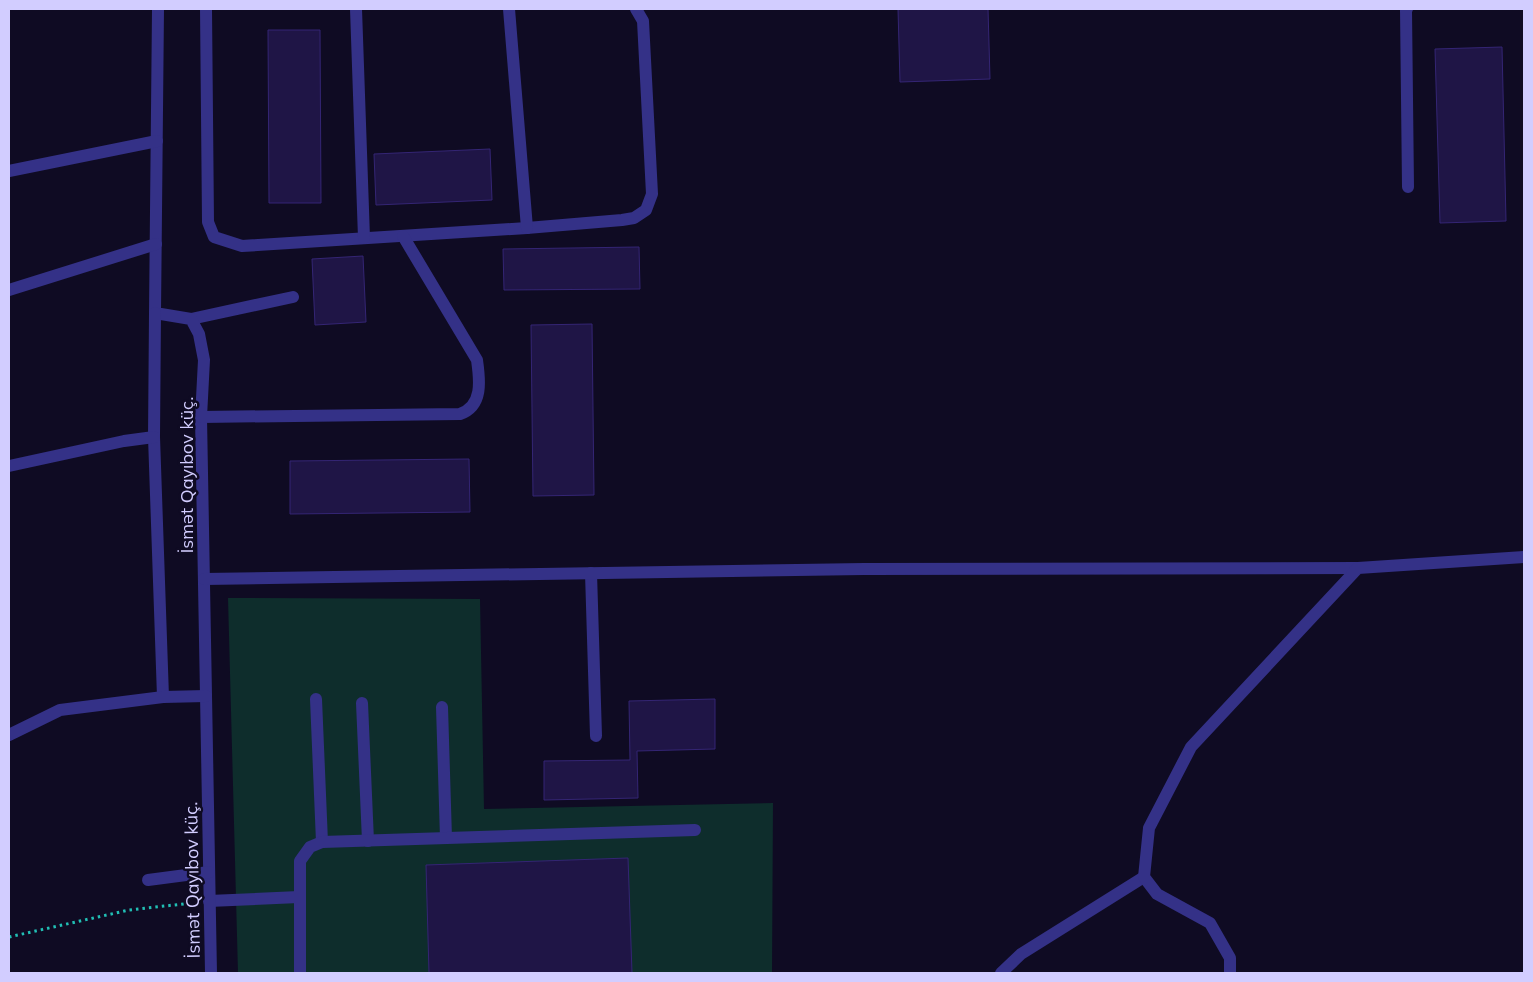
<svg xmlns="http://www.w3.org/2000/svg" width="1533" height="982" font-family="Mulish,sans-serif">
<style>
.green{fill:#0e2d2c}
.building{fill:#1f1546;stroke:#342574}
.lines{fill:none;stroke-linecap:round;stroke-linejoin:round}
.path{stroke:#21bfb4;stroke-width:3;stroke-dasharray:2.5 4;stroke-linecap:butt}
.service{stroke:#343187;stroke-width:12}
.minor{stroke:#343187;stroke-width:12}
.labels{text-anchor:middle;dominant-baseline:central;stroke-width:5;stroke-linejoin:round;paint-order:stroke}
.street-label{font-size:18px;fill:#d2cdff;stroke:#0f0b23}
</style>
<rect width="100%" height="100%" fill="#0f0b23"/>
<polygon class="green" points="228,598 480,599 484,809 773,803 772,973 238,973"/>
<g class="building">
<polygon points="898,9 988,9 990,79 900,82"/>
<polygon points="268,30 320,30 321,203 269,203"/>
<polygon points="1502,47 1506,221 1440,223 1435,49"/>
<polygon points="490,149 492,200 376,205 374,154"/>
<polygon points="639,247 640,289 504,290 503,249"/>
<polygon points="363,256 366,322 315,325 312,259"/>
<polygon points="592,324 594,495 533,496 531,325"/>
<polygon points="469,459 470,512 290,514 290,461"/>
<polygon points="715,699 715,749 637,751 638,798 544,800 544,761 630,760 629,701"/>
<polygon points="628,858 632,973 429,973 426,865"/>
</g>
<g class="lines">
<polyline class="path" points="9,937 129,910 192,903"/>
<g class="service">
<polyline points="206,9 208,222 214,237 242,246 527,228 622,220 634,218 646,210 652,194 643,21 636,9"/>
<polyline points="356,9 364,238"/>
<polyline points="509,9 527,228"/>
<polyline points="191,319 293,297"/>
<polyline points="591,573 596,736"/>
<polyline points="316,699 322,842"/>
<polyline points="362,703 368,841"/>
<polyline points="442,707 446,838"/>
<polyline points="209,901 299,897"/>
<polyline points="300,973 300,861 310,847 322,842 695,830"/>
<polyline points="1001,973 1021,954 1144,877"/>
</g>
<g class="minor">
<polyline points="158,9 155,313 191,319 199,334 204,360 201,417 211,973"/>
<polyline points="1407,9 1406,10 1408,187"/>
<polyline points="9,171 157,141"/>
<polyline points="9,290 156,244"/>
<polyline points="155,313 154,437 163,697"/>
<path d="M201,417L460,414C483,406 480,381 477,360L403,236"/>
<polyline points="9,466 124,441 154,437"/>
<polyline points="204,579 864,569 1358,568"/>
<polyline points="9,735 60,710 163,697 206,696"/>
<polyline points="148,880 209,872"/>
<polyline points="1230,973 1230,958 1210,923 1157,894 1144,877 1149,828 1191,747 1358,568 1524,557"/>
</g>
</g>
<g class="labels">
<g class="street-label">
<text transform="translate(186 475) rotate(-90)">İsmət Qayıbov küç.</text>
<text transform="translate(192 880) rotate(-91)">İsmət Qayıbov küç.</text>
</g>
</g>
<rect width="1533" height="982" fill="none" stroke="#d2cdff" stroke-width="20"/>
</svg>
